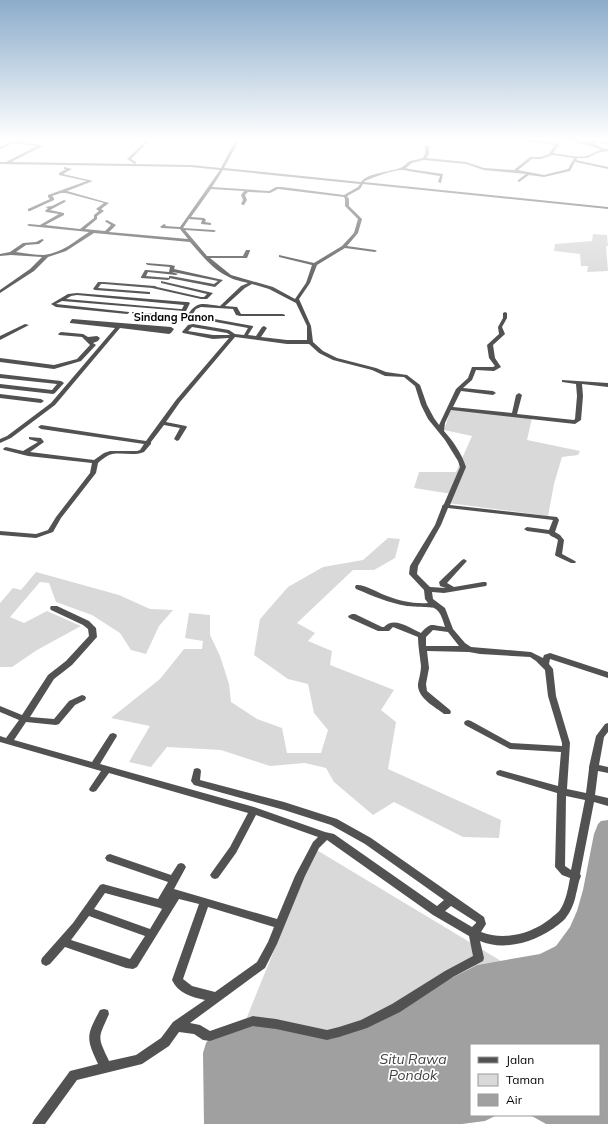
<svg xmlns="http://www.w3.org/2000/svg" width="608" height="1124" font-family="Mulish,sans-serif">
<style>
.green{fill:#d9d9d9}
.water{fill:#a0a0a0}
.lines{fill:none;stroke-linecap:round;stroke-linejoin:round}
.minor{fill:#525252;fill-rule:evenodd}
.labels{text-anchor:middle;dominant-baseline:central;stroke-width:3.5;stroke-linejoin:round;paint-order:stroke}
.far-quarter-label{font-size:11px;font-weight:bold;fill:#000;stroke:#fff}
.near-water-label{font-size:14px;font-style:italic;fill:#414141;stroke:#fff}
</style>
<rect width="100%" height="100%" fill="#fff"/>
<g class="green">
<polygon points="593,234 607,235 608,246 606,246 608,271 587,272 588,266 581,266 580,254 554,251 555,244 592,241"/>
<polygon points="451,409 532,418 527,440 580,451 578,455 562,457 554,484 548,516 448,503 452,494 414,488 419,472 456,472 472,436 444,430"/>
<polygon points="388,538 400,539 395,558 374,570 353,570 297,623 315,633 308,641 332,651 330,665 394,690 381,710 396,722 388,769 501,820 499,838 463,837 394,802 373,815 334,782 326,768 305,763 270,766 221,750 167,747 151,767 129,762 150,726 111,718 160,679 184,649 202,649 203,641 185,638 189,613 210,615 210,635 220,656 229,684 231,702 257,719 282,728 287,753 321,753 328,730 314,713 308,684 288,679 254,655 260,619 288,587 323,567 363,560"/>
<polygon points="36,572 119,595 150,609 173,610 159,626 146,654 131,650 120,633 92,615 56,602 49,583 40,582 10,617 24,623 47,611 81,626 37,650 12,667 0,667 0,603 13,588 21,590"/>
<polygon points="315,849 501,961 477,965 458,973 341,1036 243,1027"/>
</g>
<polygon class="water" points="608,820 608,1124 546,1124 530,1115 599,1115 599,1045 471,1045 471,1115 497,1115 485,1121 462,1124 204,1124 203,1053 206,1043 209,1039 251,1024 331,1039 477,965 540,954 556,946 570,927 577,911 583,890 594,834 598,824 601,821"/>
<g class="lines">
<g class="minor">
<path d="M17,139L20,140L18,141L43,146L11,162L135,164L127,159L148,139H151L131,159L136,162L135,164L191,165L221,168L236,139H240L224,168L361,182C367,173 390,172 400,168C404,167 406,163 410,161C414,160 419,159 423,158L425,154V146L427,145L429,146V154L426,158L466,162L484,168L514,170L530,157H541L549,154L555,145L512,139H525L557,143L559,145L553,153C563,154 576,158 586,156C591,155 595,151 601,150C591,145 581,144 571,141V139C581,140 586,146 596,139L608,142V144L597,142L594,144L605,149H608V151L597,153L587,158H578L576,160L608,167V169L575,162L570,171L544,177L529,175L519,182H518V180L526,174L484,170L466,164L424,160L412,163L406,168L409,169L443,174L441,183L438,182L440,176L408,171C399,167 375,177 365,181L364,182L608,207V209L363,184L360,189L347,196L349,199V206L362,219L358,233L347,246L375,250L377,251L375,252L345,248L317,265L310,283L299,299L311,326L313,342L323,351L337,358L376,368L386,372L407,375L420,385L427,405L434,418L439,425L456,389L468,378L472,367H493L495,366L489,358L487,345L499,334L498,327L503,318V313L505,312L507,313V318L502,327L505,334L493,345L495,358L501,367L494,371L476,370L472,380L463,388L493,391L496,393L493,395L461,391L453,407L512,413L516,395L519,393L522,395L517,414L574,420L575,419L577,396L576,384L562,382V380L608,383V387L582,384L583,396L581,420L575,424L451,410L445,423L444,431C453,441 462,454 466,467L450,505L557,517L559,520L555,532L560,535L564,540L562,554L575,561L576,562L575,563H571L556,556L555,555L558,540C555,537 551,537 549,534L527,531L524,529L527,527L549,530L553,520L448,508L441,525L418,566L417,574L430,587L446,588L440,586L439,582L462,560L464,559L467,561L466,562L447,583L454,587L483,582H486L487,584L486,586L444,593L432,592L433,599L445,608L453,629L465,643L471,647L531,652L543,658L544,655L550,653L608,672V678L550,659L549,664L553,669L556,696L570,743L567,789L586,793L589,769V767L596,736L605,724L608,723V732L604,737L599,765L608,767V773L598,771L595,795L608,798V806L594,802L580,874L581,876C578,882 578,888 576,894C575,901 571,911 567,916C565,920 561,922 558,925C538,941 505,952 480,941L484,958L483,961L453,977L400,1012L367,1028L339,1037L327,1040L276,1029L253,1026L210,1041L203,1040L194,1034L179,1032L169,1046L142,1064L77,1080L45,1124H32L34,1120L70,1071L98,1064C86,1038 86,1036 100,1010L104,1009L108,1010L109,1014C98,1039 97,1036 109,1061L136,1055L161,1038L173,1022L205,1000C191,997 178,993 172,980L199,904L179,899L137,967L133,969L126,968L65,947L50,964L46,966L42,964L41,961L42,958L73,923L100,885L103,884L158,899L168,882L107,861L105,858L107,855L110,854L171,875L178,864L181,863L184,864L186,867L174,889L277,919L295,876L313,842L318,837L256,815L236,853L218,878L215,879L212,878L210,875L212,872L230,847L248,813L109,773L96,791L93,792L90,791L89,789L101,771L0,742V736L6,738L19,720L0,712V706L22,715L48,675L66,661L89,636L88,629L83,625L51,610L50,608L51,606H57L89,621L96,628L97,637L72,665L54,679L30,717L54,719L69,701L82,695L85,696L86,698L85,700L75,705L59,724L56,725L26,722L14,740L92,762L110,734L113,733L116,734L117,736L100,764L254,807L325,832L334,834L437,906L444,900L365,844L331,825L284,810L194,785L191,781L194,769L197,768L200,769L201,771L200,780L284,802L337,819L371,838L484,917L486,924L481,932C504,941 531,934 550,919C553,916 558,913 560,910C566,901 568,889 570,878L562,875L555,867L557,793L497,775L496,773L497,771L500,770L558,786L561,752L510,749L465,725L464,723L465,721L468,720L471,721L511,743L562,746V743L548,696L545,670L536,661L530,657L480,654L469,652L427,651L429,668L426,684L427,691L450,710L451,712L450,714H444C435,707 417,698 418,684C419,678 421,672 421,666C420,656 418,647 418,637L393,627L389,631H378L349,618L348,616L352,614H355L382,627H384C394,616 410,628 421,633C431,622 431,625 445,627C443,621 441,611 434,608C432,607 412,607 407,606C389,603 373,596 356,589L355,587L356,585C364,584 379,593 387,596C400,601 414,604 428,603L425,599L424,590L409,574L410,566L435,525L442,507V506L444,504L460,467L458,461L445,440L428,419L421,405L415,386L404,377L385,376L372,370L333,360L319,353L309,344H287L235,337L180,402L166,422L186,426L187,427L179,440L177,441L174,439L180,428L164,425L151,442V444L150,445L144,452C132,457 120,451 109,455C105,457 101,460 98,463L96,473L61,518L53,532L36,538L0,535V531L36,534L48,530L56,517L90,473L92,463L28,456L4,450L3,449L4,448L6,447L23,451L38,442L29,439V437L41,438L44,442L30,452L94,460L104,453L110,451H137L140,450L144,444L41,429L38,427L41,425L146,441L176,400L229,338L213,339L183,333L182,332L188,325L193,324L229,330L235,334L244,335L248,328L189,317L187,316C197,300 203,304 220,306L241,286L248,283C241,281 233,280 227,276C212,269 201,254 190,242L94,233L66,251L48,257L34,271L0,293V290L30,269L42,257L11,255L0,256V254L10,252L23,243L36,242L42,239L44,240L39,244L26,245L16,252C25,253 35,255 44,255C62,253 75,241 89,232L29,226L27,225L29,224L40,225L59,214L46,212L45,211L48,208L45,207L52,206L64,200L66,201L65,202L50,210L64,213V215L45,225L80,229L94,218V215L99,211L96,209L104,203L66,193H61L52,196L54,198V200L30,211H28V209L50,199L48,197V195L87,181L59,175V173L66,169H64V167L72,169L63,174L93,181L67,191L109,203L101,209L104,211L97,216V219L85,229L105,231L111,225L106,222L105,221L107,220L116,225L109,232L188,239L180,229L162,228L160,227L164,224L166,225L165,226L180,227L220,170L191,167L0,164V162H6L37,146L14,143L0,149V147ZM552,155L574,158L568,169L544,175L518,170L532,159H541ZM223,170L360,184L358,187L344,195L282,187H276L269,191L212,187ZM211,189L244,191L241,195L243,200L241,204L243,205H244L247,200L245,195L248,192L270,193L278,189L344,197L345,199V206L358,219L354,233L342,246L314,263L279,255V257L312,265L306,283L295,299L273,287L231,275L210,258H247L250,251V250H246L243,256H207L185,230L214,232L216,231L214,230L183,228L189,219L202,220L201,224L211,225V223L205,222L206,220L204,218L191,217ZM252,284L269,289L296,303L307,326V340H287L261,337L267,328L264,326L262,327L256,336L248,335L253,327V326L192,315L196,309L201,307L233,309L236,315L240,316H285V315L283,314H241L237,307L225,306L245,288ZM192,327L227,333L230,335H213L188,331ZM433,630L448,632L459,646H426V637ZM566,796L585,800L571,870L565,866ZM327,840L433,915L469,936L473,956L445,971L392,1004L361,1020L339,1027L327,1030L276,1019L253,1016L210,1031L200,1025L190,1023L265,968L277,944L305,876L319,848ZM105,893L160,908L162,909L150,929L94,909ZM451,906L476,922V923L472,927L445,911ZM208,907L274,927L268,942L257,962L215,992L192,986L183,979ZM89,916L145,936L130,959L71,940Z"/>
<polygon points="146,263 171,265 175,266 174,269 223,280 215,287 169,278 169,276 171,276 214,284 218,281 173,272 172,272 178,274 176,275 148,272 146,276 170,278 170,279 168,280 141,278 141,277 145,270 147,270 169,272 170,267 148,265 146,264"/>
<polygon points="161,281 213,293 207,299 201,299 152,288 104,284 101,284 98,288 150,292 150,294 148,294 95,290 93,289 98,282 104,282 155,286 157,287 201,297 204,297 207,294 161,283"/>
<path d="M77,293L186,302H188L190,303L186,311H184L62,301L56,304L129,312V313L127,314L56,307L51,304L68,294ZM77,295L184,305L182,309H180L66,299L71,296Z"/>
<polygon points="132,312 176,316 178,317 176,318 134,314 132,313"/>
<polygon points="72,319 171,327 174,329 171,333 169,334 120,328 55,405 11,438 0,443 0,439 7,436 51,403 115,328 70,323 70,322"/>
<polygon points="25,324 29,325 0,340 0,336"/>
<polygon points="61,332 83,334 88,337 97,336 100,338 98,341 93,343 96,345 81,361 54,369 0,362 0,358 54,365 77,359 90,345 82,337 59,335 58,334"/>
<polygon points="0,374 61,381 64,383 55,393 53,394 0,388 0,384 52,390 57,384 0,378"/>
<polygon points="0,394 41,399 44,401 41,403 0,398"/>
</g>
</g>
<linearGradient id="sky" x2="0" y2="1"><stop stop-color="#8baccb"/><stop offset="0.47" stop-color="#fff"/><stop offset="1" stop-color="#fff" stop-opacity="0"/></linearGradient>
<rect width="608" height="297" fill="url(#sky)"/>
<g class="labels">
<g class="far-quarter-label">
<text x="174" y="317">Sindang Panon</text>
</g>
<g class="near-water-label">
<text x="413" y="1059">Situ Rawa<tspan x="413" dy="16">Pondok</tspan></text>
</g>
</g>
<rect x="470" y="1044" width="130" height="72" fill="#ffffff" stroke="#999999"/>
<rect x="478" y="1057" width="20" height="6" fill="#525252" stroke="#999999"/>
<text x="506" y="1064" font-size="12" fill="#000000">Jalan</text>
<rect x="478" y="1074" width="20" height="12" fill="#d9d9d9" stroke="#999999"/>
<text x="506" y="1084" font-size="12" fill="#000000">Taman</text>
<rect x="478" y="1094" width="20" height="12" fill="#a0a0a0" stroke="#999999"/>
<text x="506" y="1104" font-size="12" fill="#000000">Air</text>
</svg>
